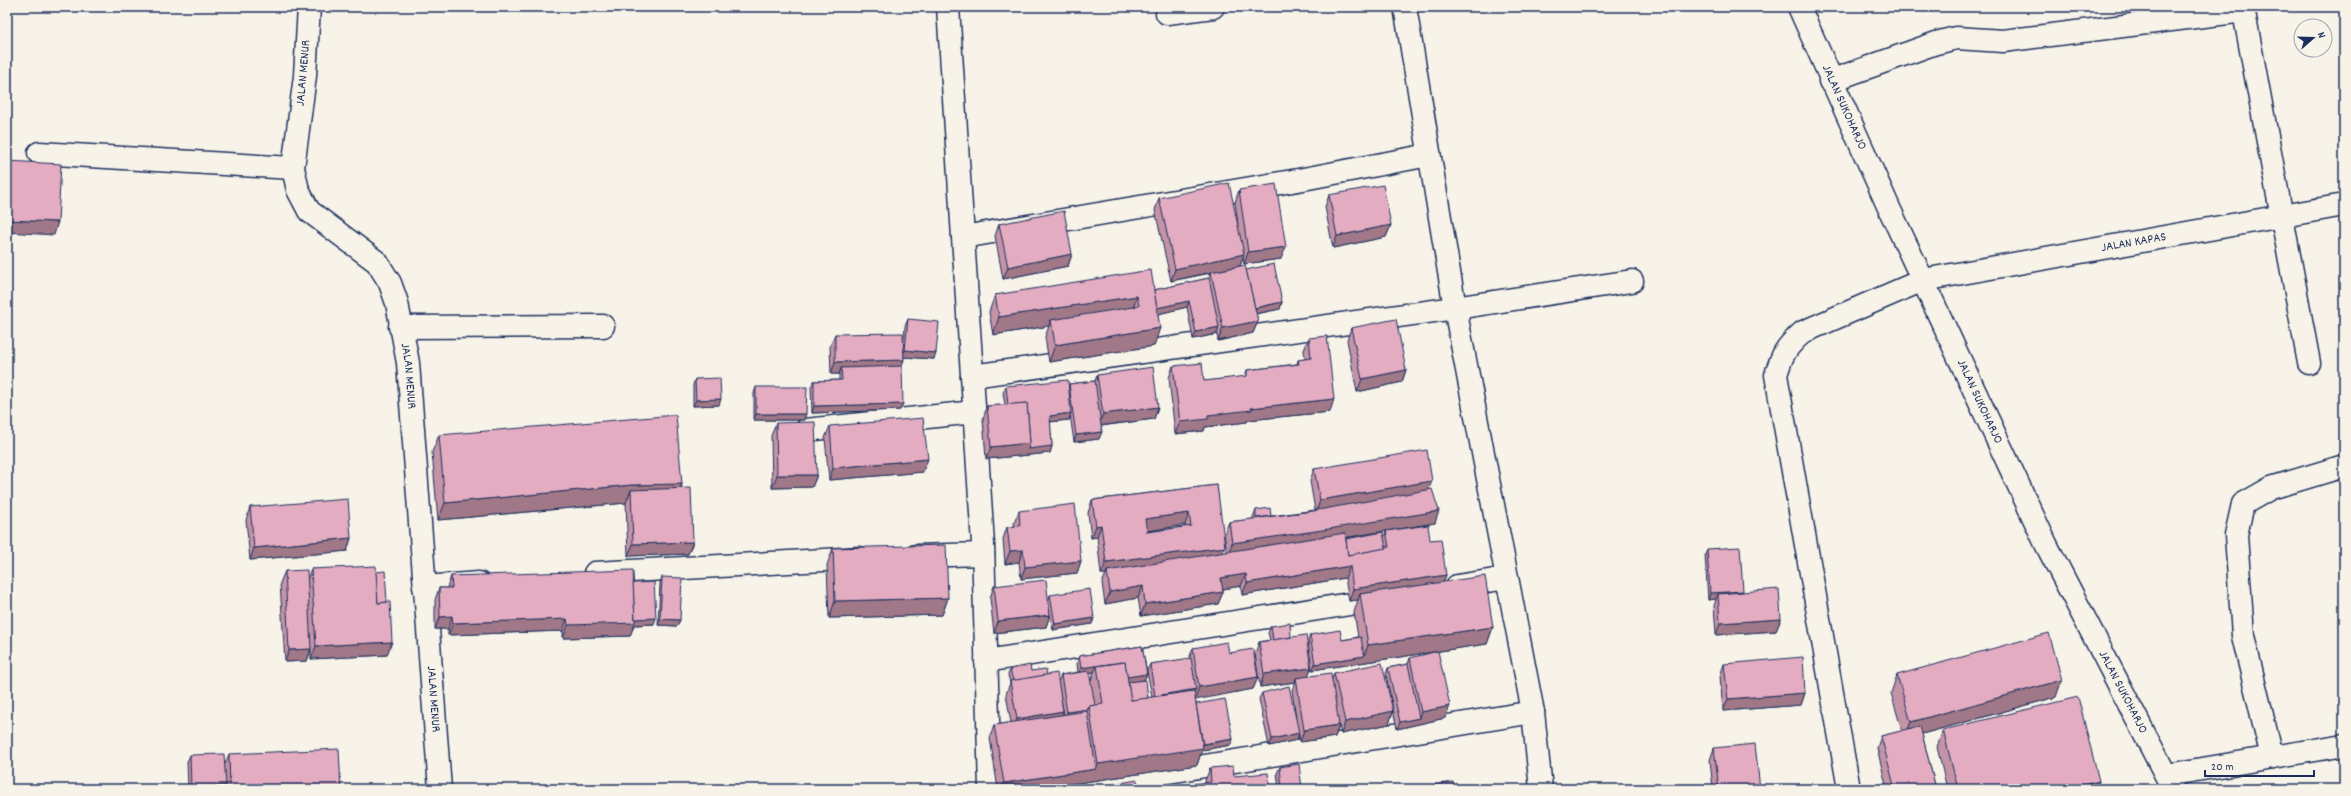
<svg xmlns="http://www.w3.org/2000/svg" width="2351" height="796" font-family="Dekko,sans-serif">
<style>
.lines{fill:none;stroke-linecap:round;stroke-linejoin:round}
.minor-casing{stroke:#1b2f5e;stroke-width:25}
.major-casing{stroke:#1b2f5e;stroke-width:25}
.minor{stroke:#f7f3e8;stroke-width:22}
.major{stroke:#f7f3e8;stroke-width:22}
.wall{fill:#c494a6;stroke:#1b2f5e;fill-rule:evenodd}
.shaded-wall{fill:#a07887;stroke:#1b2f5e}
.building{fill:#e4acc1;stroke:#1b2f5e;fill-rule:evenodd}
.labels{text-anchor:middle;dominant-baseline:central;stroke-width:3;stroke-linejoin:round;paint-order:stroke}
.street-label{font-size:13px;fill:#1b2f5e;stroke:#f7f3e8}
</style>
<rect width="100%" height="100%" fill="#f7f3e8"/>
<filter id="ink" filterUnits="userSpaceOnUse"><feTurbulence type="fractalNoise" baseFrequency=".025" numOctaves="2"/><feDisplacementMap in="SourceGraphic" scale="8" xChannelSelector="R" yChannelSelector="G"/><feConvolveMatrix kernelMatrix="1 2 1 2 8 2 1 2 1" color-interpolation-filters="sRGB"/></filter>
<g filter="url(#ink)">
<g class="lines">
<g class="minor-casing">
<g id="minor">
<path id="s1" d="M309,7L305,76L293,168L298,190L309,211L377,262L390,283L397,303L408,363L440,789"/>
<polyline points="948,7 983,544 990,789"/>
<polyline points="1405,7 1455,308 1533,712 1541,789"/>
<polyline points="2243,7 2309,363"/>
<polyline points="1167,13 1213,7"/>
<polyline points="1830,81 1936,43 1956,38 2003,41 2244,11"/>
<polyline points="39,153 293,168"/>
<polyline points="963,237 1298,180 1429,155"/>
<polyline points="400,327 603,326"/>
<polyline points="972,376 1455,308 1632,281"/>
<polyline points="806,430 974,412"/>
<polyline points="916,556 983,554"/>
<polyline points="595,573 860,558"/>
<polyline points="1457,586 1507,578"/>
<polyline points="424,587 479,583"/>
<polyline points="986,661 1388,598"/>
<polyline points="2272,757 2243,636 2236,535 2243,504 2271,488 2344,466"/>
<polyline points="2167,775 2344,745"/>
<polyline points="1065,789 1533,712"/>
<path id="s2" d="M1849,789L1776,375C1782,354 1786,347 1803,332L1923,280L2344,205"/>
</g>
</g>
<g class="major-casing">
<g id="major">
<path id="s3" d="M1799,7L1889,208L2046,544L2173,789"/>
</g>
</g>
<use href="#minor" class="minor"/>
<use href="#major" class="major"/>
</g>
<g class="wall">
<polygon points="1239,190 1281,259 1244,264 1243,258 1240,266 1246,270 1282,302 1280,309 1256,314 1258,321 1253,333 1218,341 1217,333 1217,334 1193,339 1187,307 1158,314 1154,346 1049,362 1045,337 1049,326 993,335 989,312 995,295 1154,290 1209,278 1211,273 1171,281 1155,210 1159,198 1238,224 1235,202"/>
<polygon points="1329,195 1391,225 1386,237 1333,248 1325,207"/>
<polygon points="999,224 1072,254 1068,266 1003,279 995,236"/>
<polygon points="908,319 936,353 934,359 904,357 902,366 900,410 812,413 811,387 814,381 839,380 839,374 831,374 830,346 835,334 903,348 905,326"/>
<polygon points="1351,328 1406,370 1402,382 1357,392 1347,340"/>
<polygon points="1309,338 1330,412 1248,420 1247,422 1205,427 1204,431 1175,434 1169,378 1173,366 1204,381 1245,377 1247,370 1297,364 1298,360 1305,359 1304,350"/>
<polygon points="1097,375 1158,407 1154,419 1101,426 1099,439 1074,442 1070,415 1069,420 1050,422 1052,446 1050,453 986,459 983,419 987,406 1005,405 1003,393 1006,386 1069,386 1069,384 1095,381"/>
<polygon points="695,379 719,405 693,406 693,385"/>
<polygon points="756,387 804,420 754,420 754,393"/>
<polygon points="776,423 817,475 812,487 772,488 771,436"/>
<polygon points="830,426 923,472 829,480 825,438"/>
<polygon points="439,435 682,484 681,489 693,542 688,554 628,556 626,503 438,520 432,452"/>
<path d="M1314,469L1429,490L1435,523L1346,538V539L1384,537L1386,531L1430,540L1446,575L1443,582L1493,627L1487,644L1312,670L1308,641L1310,635L1342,640L1358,637L1354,612L1358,600L1349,601L1345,578L1242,595L1241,586L1223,589V592L1218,604L1141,616L1138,598L1105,604L1102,583L1106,574H1101L1097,537L1091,538L1088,513L1092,500L1217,485L1223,553L1227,552L1224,534L1229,522L1253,519V517L1256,510L1271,516L1315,510L1310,481ZM1185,525V527L1147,532V531Z"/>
<polygon points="250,507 351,538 347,551 250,560 246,520"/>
<polygon points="1019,511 1081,561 1077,573 1021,579 1019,562 1005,564 1003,539 1007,527 1015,526 1014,523"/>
<polygon points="833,548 948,598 942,615 829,618 827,565"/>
<polygon points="1707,549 1743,592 1781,619 1776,631 1716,635 1714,606 1716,599 1708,600 1705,555"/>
<polygon points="311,569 376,572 387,655 311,659 311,650 307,661 285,662 280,583 285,571 307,580"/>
<polygon points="451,576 633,583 654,624 634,625 630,636 563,638 563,631 448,635 448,629 435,629 435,600 439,588 447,588"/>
<polygon points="662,577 680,620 677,626 658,625 660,583"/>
<polygon points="994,586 1048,601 1050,595 1094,618 1092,624 1053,630 1050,615 1046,627 994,633 990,598"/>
<polygon points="1271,626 1291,637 1311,668 1308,676 1332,680 1334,673 1393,711 1389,724 1341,734 1339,726 1335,737 1300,742 1299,735 1297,740 1269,746 1259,699 1262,693 1296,718 1292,690 1295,682 1260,687 1255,654 1259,642 1270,640 1268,633"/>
<path d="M1142,646L1147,674L1144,680L1148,698L1152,697L1147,671L1150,664L1189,659L1193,648L1229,653L1258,677L1253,689L1195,699L1196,704L1233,739L1231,745L1202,750L1197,765L1039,789H998L990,738L994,725L1011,723L1006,694L1010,683L1008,675L1010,669L1031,671L1047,675L1062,715H1064L1058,682L1061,675L1078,672L1077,663L1079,656ZM1094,672L1091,681L1090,673Z"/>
<polygon points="1410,658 1445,718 1397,729 1386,674 1388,668 1408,664"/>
<polygon points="1724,664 1805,693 1801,705 1723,711 1720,676"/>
<polygon points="1897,675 2056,697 1922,734 1936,789 1887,789 1877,748 1881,736 1902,731 1891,693"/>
<polygon points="1943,730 2099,781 2096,789 1947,789 1937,747"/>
<polygon points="1714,748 1760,789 1713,789 1710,760"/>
<polygon points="229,754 341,789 188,789 187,762 190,755 225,764"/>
<polygon points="1280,767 1302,789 1279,789 1277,773"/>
<polygon points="1210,768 1234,776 1270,789 1152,789 1152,788 1205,783 1205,781"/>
</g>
<g class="shaded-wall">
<polygon points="7,220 58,222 54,235 7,232"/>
<polygon points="1391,225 1386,237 1333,248 1337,236"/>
<polygon points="1286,247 1281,259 1244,264 1248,252"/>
<polygon points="1072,254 1068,266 1003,279 1008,267"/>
<polygon points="1244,254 1240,266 1171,281 1175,269"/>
<polygon points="1137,296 1131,313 1051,320 1049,326 993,335 999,317"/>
<polygon points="1189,301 1187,307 1154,315 1156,308"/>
<polygon points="1282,302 1280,309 1250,315 1252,309"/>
<polygon points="1258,321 1253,333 1218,341 1223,328"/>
<polygon points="1219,327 1217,334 1193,339 1196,332"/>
<polygon points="1160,328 1154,346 1049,362 1055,345"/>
<polygon points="905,350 936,353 934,359 902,357"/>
<polygon points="904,360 899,372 841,368 839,374 831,374 835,362"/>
<polygon points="1406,370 1402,382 1357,392 1362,379"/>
<polygon points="721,399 719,405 693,406 696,400"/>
<polygon points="1334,399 1330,412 1248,420 1247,422 1205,427 1204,431 1175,434 1180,422 1208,415 1251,408"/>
<polygon points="903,404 900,410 812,413 814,406"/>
<polygon points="1158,407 1154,419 1098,426 1103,414"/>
<polygon points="1071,413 1069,420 1047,422 1050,416"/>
<polygon points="756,414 806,414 804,420 754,420"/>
<polygon points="1102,432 1099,439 1074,442 1076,435"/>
<polygon points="1030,443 1052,446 1050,453 986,459 991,447"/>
<polygon points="928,459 923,472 829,480 833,468"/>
<polygon points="777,475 817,475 812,487 772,488"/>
<polygon points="1432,481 1427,494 1316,513 1320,500"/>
<polygon points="682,484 676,501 631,490 626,503 438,520 445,503 632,485"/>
<polygon points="1439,511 1435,523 1312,543 1228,556 1232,543"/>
<polygon points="1189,513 1185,525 1141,532 1145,519"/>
<polygon points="1101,525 1097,537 1091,538 1096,526"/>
<polygon points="351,538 347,551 250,560 254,548"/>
<polygon points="693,542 688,554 628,556 633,544"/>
<polygon points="1225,547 1220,560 1107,571 1106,574 1101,574 1106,562"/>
<polygon points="1023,550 1019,562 1005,564 1010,551"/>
<polygon points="1081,561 1077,573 1021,579 1025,567"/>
<polygon points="1350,566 1345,578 1242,595 1247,583"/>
<polygon points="1246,574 1241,586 1217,590 1221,578"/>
<polygon points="1446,575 1441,587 1360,594 1358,600 1349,601 1353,589"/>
<polygon points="1143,586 1138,598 1105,604 1110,592"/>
<polygon points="1743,591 1741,597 1718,594 1716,599 1708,600 1710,593"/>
<polygon points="1223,592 1218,604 1141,616 1145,604"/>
<polygon points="948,598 942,615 829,618 835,601"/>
<polygon points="1050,615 1046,627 994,633 998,621"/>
<polygon points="452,616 448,629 435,629 440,617"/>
<polygon points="656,618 654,624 634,625 630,636 563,638 568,625 632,619"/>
<polygon points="1094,618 1092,624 1053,630 1055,624"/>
<polygon points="567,619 563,631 448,635 453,623"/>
<polygon points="660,619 680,620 677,626 658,625"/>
<polygon points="1781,619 1776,631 1716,635 1720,623"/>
<polygon points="1493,627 1487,644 1312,670 1315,664 1364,656 1368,645"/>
<polygon points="392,642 387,655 311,659 316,646"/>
<polygon points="311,649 307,661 285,662 289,650"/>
<polygon points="1122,662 1120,668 1097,666 1094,672 1078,675 1081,668"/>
<polygon points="1311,668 1307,680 1296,678 1295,682 1260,687 1264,674"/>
<polygon points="1147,674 1144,680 1123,684 1125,677"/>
<polygon points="1258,677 1253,689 1195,700 1199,687"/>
<polygon points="2062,680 2056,697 1904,739 1911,722"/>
<polygon points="1196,689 1193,696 1152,702 1155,696"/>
<polygon points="1805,693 1801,705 1723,711 1728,699"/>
<polygon points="1450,706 1445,718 1397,729 1400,722 1419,718 1421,712"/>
<polygon points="1088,709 1085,715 1065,719 1067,712"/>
<polygon points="1063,711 1059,723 1012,731 1017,719"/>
<polygon points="1393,711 1389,724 1341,734 1345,722"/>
<polygon points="1339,725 1335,737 1300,742 1304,730"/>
<polygon points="1299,733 1297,740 1269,746 1272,739"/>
<polygon points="1233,739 1231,745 1202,750 1197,765 1039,789 1001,789 1004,783 1096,769 1098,764"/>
<polygon points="2099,781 2096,789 2068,789"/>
<polygon points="226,785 225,789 190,789 191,787"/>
</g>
<g class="building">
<polygon points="7,161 61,164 58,222 7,220"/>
<polygon points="1229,183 1244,254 1175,269 1159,198"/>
<polygon points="1276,184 1286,247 1248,252 1239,190"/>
<polygon points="1383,185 1391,225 1337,236 1329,195"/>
<polygon points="1064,211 1072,254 1008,267 999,224"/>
<polygon points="1274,264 1282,302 1255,308 1246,270"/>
<polygon points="1245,265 1258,321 1223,328 1211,272"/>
<polygon points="1151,270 1160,328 1055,345 1051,320 1139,306 1137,296 999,317 995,295"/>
<polygon points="1209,278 1219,327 1196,332 1189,301 1157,308 1154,290"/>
<polygon points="908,319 939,322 936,353 905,350"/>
<polygon points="1396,319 1406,370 1362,379 1351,328"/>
<polygon points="903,333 904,360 835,362 835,334"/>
<polygon points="1327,336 1334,399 1251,408 1252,410 1208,415 1208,419 1180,422 1173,366 1202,363 1204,381 1247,376 1247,370 1299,364 1298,360 1311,358 1309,338"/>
<polygon points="902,366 903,404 814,406 814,381 842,380 841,368"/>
<polygon points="1153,367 1158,407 1103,414 1097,375"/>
<polygon points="720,378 721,399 696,400 695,379"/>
<polygon points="1068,380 1071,413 1050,416 1052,446 1028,449 1030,443 1027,403 1008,405 1006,386"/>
<polygon points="1095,381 1102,432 1076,435 1069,384"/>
<polygon points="756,387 807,387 806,414 756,414"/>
<polygon points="1027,403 1030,443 991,447 987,406"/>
<polygon points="676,415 682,484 632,485 445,503 439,435"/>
<polygon points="923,418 928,459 833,468 830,426"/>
<polygon points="815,422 817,475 777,475 776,423"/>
<polygon points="1427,450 1432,481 1320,500 1314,469"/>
<path d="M1217,485L1225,547L1106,562L1101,525L1096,526L1092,500ZM1189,513L1191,526L1147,532L1145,519Z"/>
<polygon points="691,488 693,542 633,544 631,490"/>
<polygon points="1432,489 1439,511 1316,531 1232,543 1229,522 1313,511"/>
<polygon points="348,499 351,538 254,548 250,507"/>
<polygon points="1075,504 1081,561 1025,567 1023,550 1010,551 1007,527 1020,526 1019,511"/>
<polygon points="1270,508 1271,516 1256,518 1256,510"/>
<polygon points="1428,525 1430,540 1441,539 1446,575 1353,589 1350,566 1247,583 1246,574 1221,578 1223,592 1145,604 1143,586 1110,592 1107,571 1345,533 1348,555 1389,547 1386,531"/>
<polygon points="1383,532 1386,548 1348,555 1346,539"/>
<polygon points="946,545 948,598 835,601 833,548"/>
<polygon points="1740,547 1743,591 1710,593 1707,549"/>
<polygon points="376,566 378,603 390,602 392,642 316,646 311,569"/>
<polygon points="307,570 311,649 289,650 285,571"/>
<polygon points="633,570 635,623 568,625 567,619 453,623 452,616 440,617 439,588 452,588 451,576"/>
<polygon points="385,571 387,602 378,603 376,572"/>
<polygon points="1485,576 1493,627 1368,645 1360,594"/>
<polygon points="662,577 682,578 680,620 660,619"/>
<polygon points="1046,580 1050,615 998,621 994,586"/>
<polygon points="654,582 656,618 635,619 633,583"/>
<polygon points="1090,589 1094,618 1055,624 1050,595"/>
<polygon points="1779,589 1781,619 1720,623 1718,594"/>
<polygon points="1290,623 1291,637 1273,640 1271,626"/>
<polygon points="1340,630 1342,640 1361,637 1364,656 1315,664 1310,635"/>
<polygon points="2049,633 2062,680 1911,722 1897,675"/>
<polygon points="1306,635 1311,668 1264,674 1259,642"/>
<polygon points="1227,642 1229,653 1253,649 1258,677 1199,687 1193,648"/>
<polygon points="1142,646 1147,674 1127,677 1125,662 1123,663 1122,662 1081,668 1079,656"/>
<polygon points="1438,651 1450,706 1421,712 1410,658"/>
<polygon points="1803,657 1805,693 1728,699 1724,664"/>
<polygon points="1191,658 1196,689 1155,696 1150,664"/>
<polygon points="1125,662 1131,700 1194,691 1203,748 1098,764 1089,706 1103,704 1097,666"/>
<polygon points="1382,663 1393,711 1345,722 1334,673"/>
<polygon points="1408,664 1419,718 1400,722 1388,668"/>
<polygon points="1030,665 1031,671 1046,669 1047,675 1013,681 1010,669"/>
<polygon points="1089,671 1095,705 1089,706 1088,709 1067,712 1061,675"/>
<polygon points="1057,673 1063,711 1017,719 1010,681"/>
<polygon points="1331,673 1339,725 1304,730 1296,678"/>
<polygon points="1146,680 1148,698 1131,700 1128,682"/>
<polygon points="1289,686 1299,733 1272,739 1262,693"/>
<polygon points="2078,697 2099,781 2068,789 1958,789 1943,730"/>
<polygon points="1225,699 1233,739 1203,744 1196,704"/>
<polygon points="1087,711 1096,769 1004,783 994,725"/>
<polygon points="1920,726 1936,789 1895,789 1881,736"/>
<polygon points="1755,744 1760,789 1719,789 1714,748"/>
<polygon points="339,749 341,789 230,789 229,754"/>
<polygon points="224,754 226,785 191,787 190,755"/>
<polygon points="1299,764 1302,789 1282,789 1280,767"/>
<polygon points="1233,766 1234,776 1268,773 1270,789 1152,789 1152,788 1211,782 1210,768"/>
<polygon points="1137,780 1139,789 1103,789 1103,786"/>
<polygon points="1453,782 1454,789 1411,789"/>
<polygon points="1493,786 1494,789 1475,789"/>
</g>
</g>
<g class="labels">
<g class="street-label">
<text transform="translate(304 73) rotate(-85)">JALAN MENUR</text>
<text stroke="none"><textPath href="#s3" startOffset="110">JALAN SUKOHARJO</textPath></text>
<text stroke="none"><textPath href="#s2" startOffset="817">JALAN KAPAS</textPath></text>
<text stroke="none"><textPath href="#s1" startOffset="413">JALAN MENUR</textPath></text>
<text stroke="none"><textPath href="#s3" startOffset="434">JALAN SUKOHARJO</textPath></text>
<text stroke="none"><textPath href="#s3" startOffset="758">JALAN SUKOHARJO</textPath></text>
<text stroke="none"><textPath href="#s1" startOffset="737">JALAN MENUR</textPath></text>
</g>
</g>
<rect width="2351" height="796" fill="none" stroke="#f7f3e8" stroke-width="24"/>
<rect x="12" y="12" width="2327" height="772" fill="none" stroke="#1b2f5e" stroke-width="1.5" filter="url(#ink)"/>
<g transform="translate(2313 38) rotate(70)"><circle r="19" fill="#f7f3e8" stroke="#9fa5b1"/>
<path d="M0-3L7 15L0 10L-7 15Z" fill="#1b2f5e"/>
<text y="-6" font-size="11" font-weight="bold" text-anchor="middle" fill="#1b2f5e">N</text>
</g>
<path d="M2205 770v6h109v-6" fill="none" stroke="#1b2f5e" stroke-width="2"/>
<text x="2211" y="770" font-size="12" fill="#1b2f5e" stroke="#f7f3e8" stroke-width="3" paint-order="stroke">20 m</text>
</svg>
